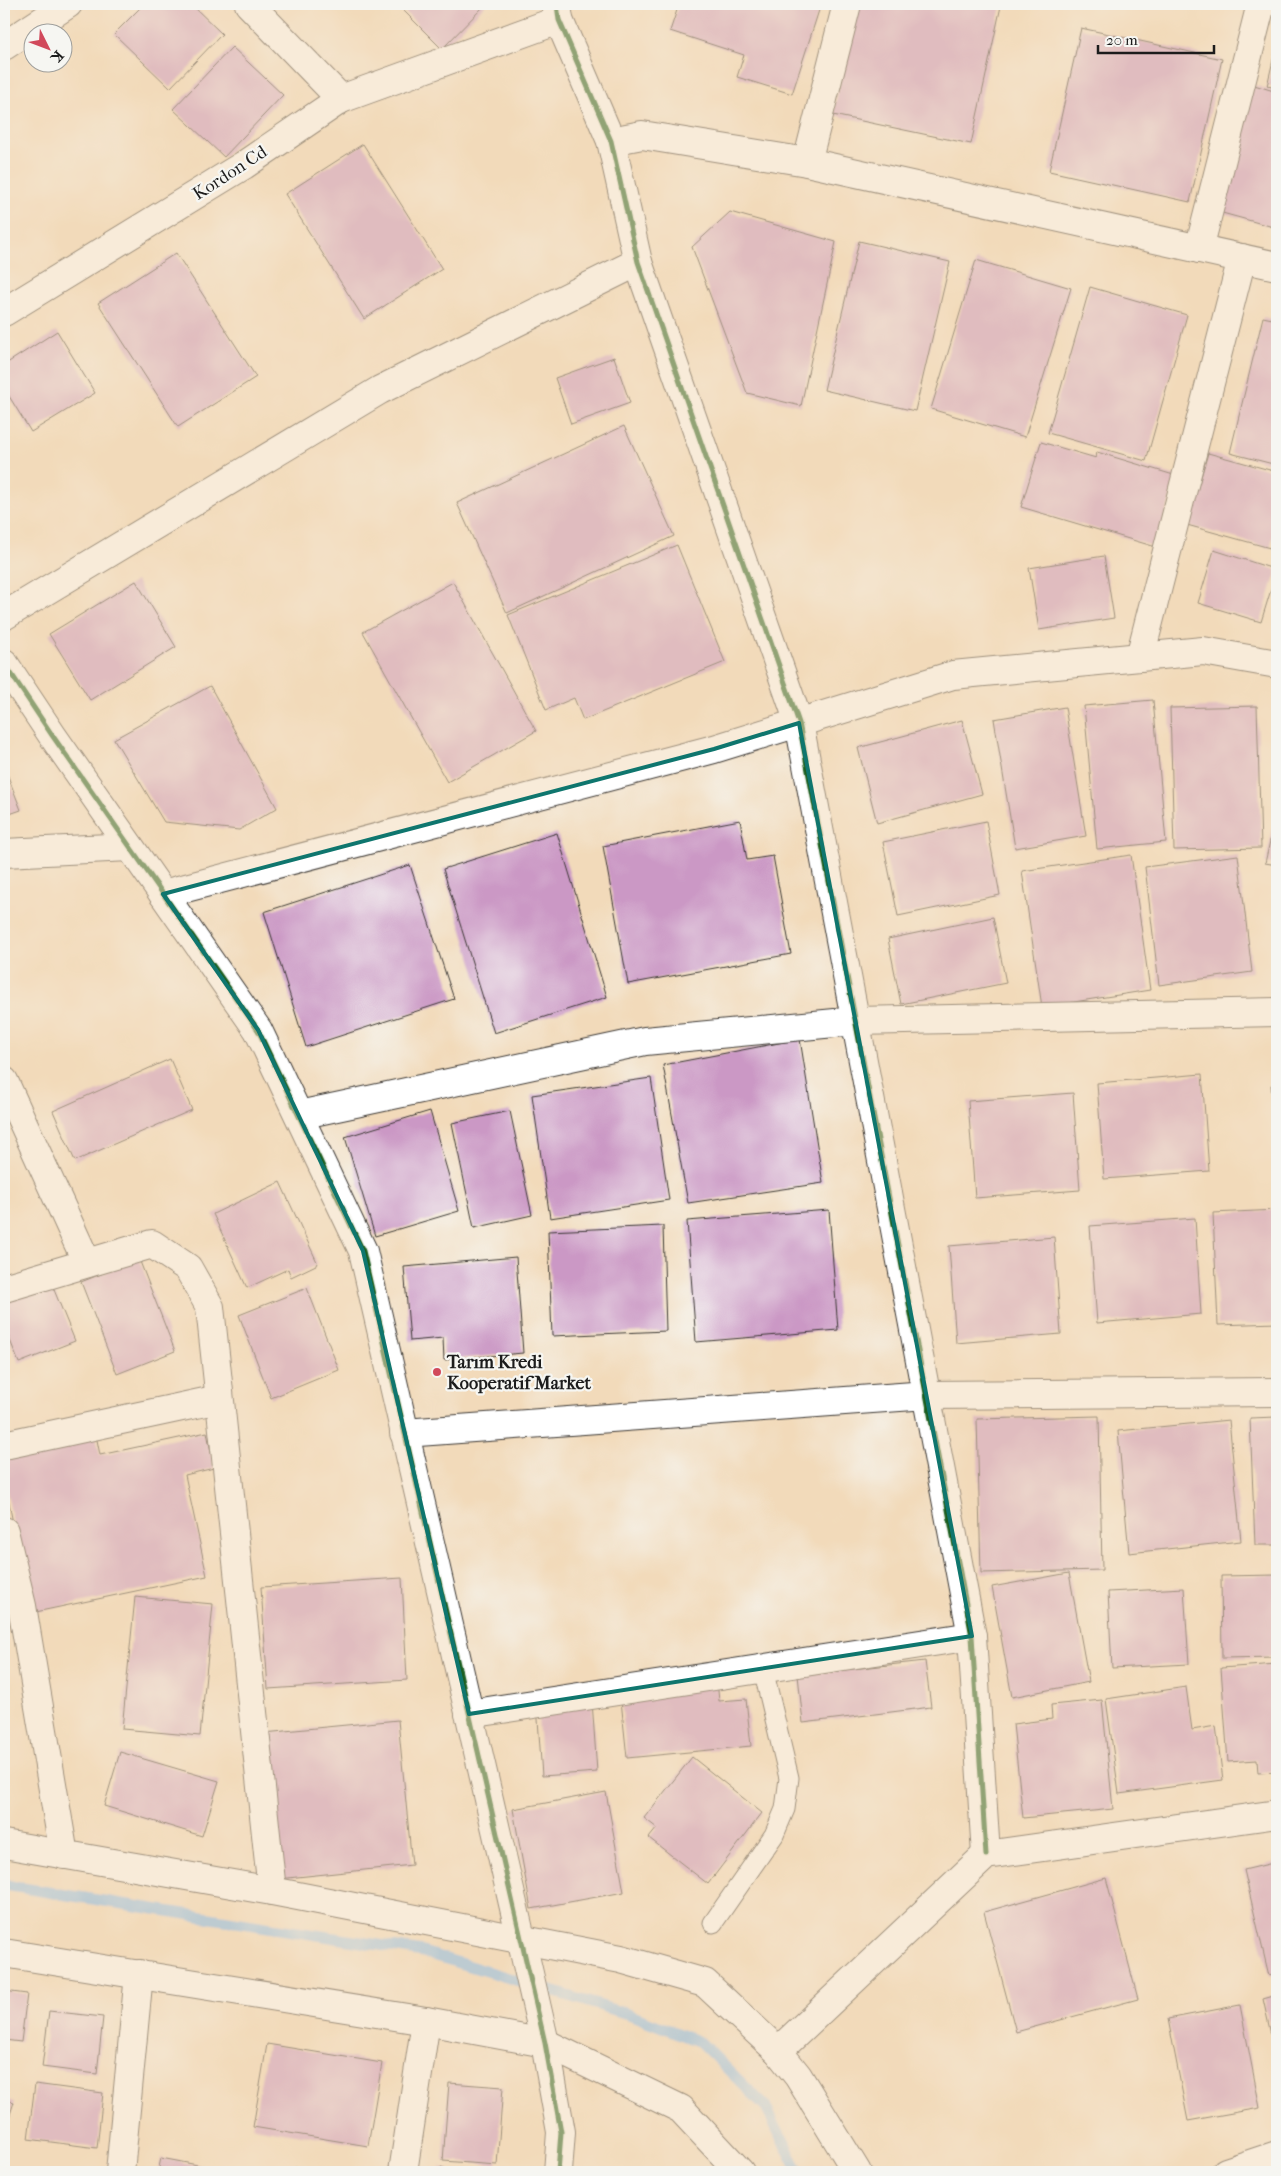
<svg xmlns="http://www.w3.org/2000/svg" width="1281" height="2176" font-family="'IM FELL French Canon',serif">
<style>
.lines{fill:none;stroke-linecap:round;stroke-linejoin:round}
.stream{stroke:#7cb8ee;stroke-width:11}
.building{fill:#cb98c5}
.lane-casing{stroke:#3c3834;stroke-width:21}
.street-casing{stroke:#3c3834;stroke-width:30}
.lane{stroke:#fff;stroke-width:19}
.street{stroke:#fff;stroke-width:28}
.cycleway-casing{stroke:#f6f6f2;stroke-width:8}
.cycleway{stroke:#1b5e20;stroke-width:5}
.marked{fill:none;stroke:#0f766e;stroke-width:4;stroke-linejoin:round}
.poi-dot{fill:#d1495b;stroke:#f6f6f2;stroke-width:2}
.labels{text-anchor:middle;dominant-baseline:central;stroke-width:4.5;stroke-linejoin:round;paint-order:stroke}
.street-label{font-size:18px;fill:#1c1c1c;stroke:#f6f6f2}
.poi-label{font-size:18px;font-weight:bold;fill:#1c1c1c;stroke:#f6f6f2;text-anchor:start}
</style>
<rect width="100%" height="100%" fill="#f6f6f2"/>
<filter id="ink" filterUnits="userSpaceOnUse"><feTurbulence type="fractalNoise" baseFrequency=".02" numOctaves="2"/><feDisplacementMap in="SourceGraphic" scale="10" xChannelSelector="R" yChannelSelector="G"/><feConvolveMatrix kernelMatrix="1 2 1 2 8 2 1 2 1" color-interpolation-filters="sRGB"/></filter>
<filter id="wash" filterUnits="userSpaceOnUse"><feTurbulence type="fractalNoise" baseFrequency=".0096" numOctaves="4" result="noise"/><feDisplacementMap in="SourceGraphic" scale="20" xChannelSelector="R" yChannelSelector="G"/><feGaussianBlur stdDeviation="1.12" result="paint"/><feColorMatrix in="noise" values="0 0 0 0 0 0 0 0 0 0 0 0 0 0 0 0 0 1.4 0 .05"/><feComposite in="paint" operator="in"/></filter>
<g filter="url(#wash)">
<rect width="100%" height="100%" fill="#f2daba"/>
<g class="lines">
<polyline class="stream" points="4,1885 423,1952 631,2015 700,2042 765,2106 799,2172"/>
</g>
<g id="blocks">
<g class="building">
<polygon points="144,4 191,4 222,34 170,88 114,34"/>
<polygon points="397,4 486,4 442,49"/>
<polygon points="679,4 821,4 792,94 737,77 744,55 670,31"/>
<polygon points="856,4 991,4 1001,6 971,144 833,115"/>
<polygon points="1081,28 1222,59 1190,202 1049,171"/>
<polygon points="1277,43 1277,88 1267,86"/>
<polygon points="232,47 283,95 224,157 173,109"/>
<polygon points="1251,84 1277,92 1277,228 1215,211"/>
<polygon points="363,144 442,269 364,319 285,194"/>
<polygon points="730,212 836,242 801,406 747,393 692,247"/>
<polygon points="859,241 950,262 915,411 824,390"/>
<polygon points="176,253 256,377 178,427 98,303"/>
<polygon points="976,260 1071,288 1025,437 931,409"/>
<polygon points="1090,287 1187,315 1146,461 1048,433"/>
<polygon points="1263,317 1277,320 1277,465 1230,453"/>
<polygon points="57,331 95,393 31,432 4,388 4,365"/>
<polygon points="614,357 630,403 571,424 555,378"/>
<polygon points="624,426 674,536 507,613 457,503"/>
<polygon points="1041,442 1096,458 1097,452 1177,476 1156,547 1021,507"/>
<polygon points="1208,453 1277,472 1277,521 1270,548 1187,525"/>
<polygon points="677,545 725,662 583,720 574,698 546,710 508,615"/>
<polygon points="1214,550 1277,570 1261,622 1198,603"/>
<polygon points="1104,556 1114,618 1039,630 1029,568"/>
<polygon points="136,581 176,647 90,700 49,634"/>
<polygon points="453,582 536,731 447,782 363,632"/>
<polygon points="210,686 277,808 239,830 164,822 114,739"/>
<polygon points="1153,700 1166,842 1097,849 1084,706"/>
<polygon points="1257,706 1261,848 1174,850 1170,708"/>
<polygon points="1065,707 1086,836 1015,848 994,719"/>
<polygon points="962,720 982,794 877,823 858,748"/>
<polygon points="4,766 21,810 4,816"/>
<polygon points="1277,810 1277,865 1265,863"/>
<polygon points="740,820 747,860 773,856 791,954 628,984 603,846"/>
<polygon points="986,821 1000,895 898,916 883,842"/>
<polygon points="557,833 607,997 494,1033 443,869"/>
<polygon points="1131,855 1150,990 1042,1007 1022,871"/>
<polygon points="1238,855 1252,972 1159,985 1145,867"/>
<polygon points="410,865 454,999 306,1047 264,912"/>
<polygon points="993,917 1006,983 901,1004 888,939"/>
<polygon points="800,1039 823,1183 688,1203 663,1065"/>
<polygon points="170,1059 192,1110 75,1161 53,1111"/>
<polygon points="1202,1074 1209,1171 1104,1179 1097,1083"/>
<polygon points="651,1078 669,1200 550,1218 532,1095"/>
<polygon points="1277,1084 1277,1155 1276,1155 1271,1085"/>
<polygon points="1073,1093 1080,1190 975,1198 968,1101"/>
<polygon points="430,1111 459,1211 375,1236 345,1137"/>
<polygon points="510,1111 532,1215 474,1228 452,1123"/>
<polygon points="280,1182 318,1264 291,1277 288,1269 247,1288 213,1214"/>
<polygon points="829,1210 838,1330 696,1342 687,1221"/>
<polygon points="1277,1210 1277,1323 1218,1325 1213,1213"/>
<polygon points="1195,1218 1201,1314 1097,1323 1090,1226"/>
<polygon points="663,1226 666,1331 552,1336 548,1231"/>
<polygon points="1054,1237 1061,1334 956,1343 949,1246"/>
<polygon points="516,1257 523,1353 444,1360 443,1338 410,1341 404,1267"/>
<polygon points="139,1259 175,1351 117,1374 81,1282"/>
<polygon points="50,1280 75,1341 19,1363 4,1325 4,1299"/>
<polygon points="307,1288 339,1370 271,1398 239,1315"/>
<polygon points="1099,1416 1102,1570 981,1573 977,1419"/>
<polygon points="1277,1417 1277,1545 1255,1545 1250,1418"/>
<polygon points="1229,1420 1241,1541 1129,1553 1118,1431"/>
<polygon points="207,1432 214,1468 185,1475 207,1576 31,1613 4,1478 4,1454 96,1435 100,1455"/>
<polygon points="1069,1573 1089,1682 1012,1697 992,1587"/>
<polygon points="1277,1575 1277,1657 1222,1658 1221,1576"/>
<polygon points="402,1578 407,1680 268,1689 261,1587"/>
<polygon points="1184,1588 1189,1664 1112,1668 1108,1592"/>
<polygon points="135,1597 213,1604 200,1736 122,1729"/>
<polygon points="925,1661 931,1707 803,1723 798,1675"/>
<polygon points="1277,1664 1277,1772 1258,1773 1257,1760 1228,1762 1221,1668"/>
<polygon points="717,1681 719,1701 746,1699 751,1746 627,1758 620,1691"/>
<polygon points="1186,1687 1192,1730 1216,1726 1223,1780 1119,1794 1106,1699"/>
<polygon points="1102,1700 1113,1809 1023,1818 1013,1724 1052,1719 1051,1705"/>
<polygon points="592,1701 597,1772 542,1776 537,1705"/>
<polygon points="398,1720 412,1865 278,1879 264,1733"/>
<polygon points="120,1752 219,1781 202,1836 104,1806"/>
<polygon points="692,1757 762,1813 708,1884 649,1838 657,1828 644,1818"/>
<polygon points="606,1792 624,1892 531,1909 513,1809"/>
<polygon points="1277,1862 1277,1974 1269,1976 1244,1870"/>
<polygon points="1106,1878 1138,1999 1016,2032 984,1912"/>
<polygon points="4,1991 27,1994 21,2042 4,2040"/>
<polygon points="1277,1995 1277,2057 1276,2057 1263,1999"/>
<polygon points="1240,2005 1260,2108 1188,2121 1168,2019"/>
<polygon points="49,2011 103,2017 97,2074 42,2067"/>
<polygon points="267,2044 382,2063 368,2146 253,2127"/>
<polygon points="449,2083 503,2087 497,2165 443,2161"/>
<polygon points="35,2084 103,2093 97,2148 28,2139"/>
<polygon points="4,2099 14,2102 4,2133"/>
<polygon points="161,2158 229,2171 229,2172 158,2172"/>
<polygon points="295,2167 309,2172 293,2172"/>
<polygon points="441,2167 454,2172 438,2172"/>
</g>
</g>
</g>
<g filter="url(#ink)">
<use href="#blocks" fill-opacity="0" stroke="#3c3834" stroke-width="1"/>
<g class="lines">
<g class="lane-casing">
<polyline id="lane" points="713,1923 774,1835 785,1809 789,1778 763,1669"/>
</g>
<g class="street-casing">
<g id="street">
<polyline points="557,4 559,20 611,141 638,262 799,723 972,1636 986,1855"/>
<polyline points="4,46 68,4"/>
<polyline points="341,99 559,20"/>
<polyline points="611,141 642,135 807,162 1277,266"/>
<polyline points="807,162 847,4"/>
<polyline points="1199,249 1261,4"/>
<polyline points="4,312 244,165 341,99 249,4"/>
<polyline points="4,616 380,390 638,262"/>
<polyline points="1140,657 1242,258"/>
<polyline points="4,663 52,735 258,1030 363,1251 545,2043 561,2132 558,2172"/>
<polyline points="4,853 130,847"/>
<polyline points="163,894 714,749 953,675 1203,651 1277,664"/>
<polyline points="4,1081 87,1263"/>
<polyline points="299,1115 645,1041 856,1021 1277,1012"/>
<polyline points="4,1288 152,1244 188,1268 210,1307 272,1891"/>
<polyline points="404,1433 927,1395 1277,1392"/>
<polyline points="4,1445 219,1399"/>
<polyline points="4,1531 22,1606 64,1855"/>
<polyline points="469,1714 972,1636"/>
<polyline points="4,1844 272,1891 621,1959 705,1983 778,2051 798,2076 857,2172"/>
<polyline points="4,1953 426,2021 545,2043 681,2109 740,2172"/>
<polyline points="778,2051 986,1855 1277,1814"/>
<polyline points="120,2172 139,1974"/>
<polyline points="403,2172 426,2021"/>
<polyline points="1226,2172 1277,2155"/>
</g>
</g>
<use href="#lane" class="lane"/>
<use href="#street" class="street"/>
<g class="cycleway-casing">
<g id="cycleway">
<polyline points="557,4 559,20 611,141 638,262 799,723 972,1636 986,1855"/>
<polyline points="4,663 52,735 258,1030 363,1251 545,2043 561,2132 558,2172"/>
</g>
</g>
<use href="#cycleway" class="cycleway"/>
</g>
</g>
<path d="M0 0H1281V2176H0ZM799,723L972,1636L469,1714L363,1251L258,1030L163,894L714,749Z" fill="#f2daba" fill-opacity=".55" fill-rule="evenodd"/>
<path class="marked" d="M799,723L972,1636L469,1714L363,1251L258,1030L163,894L714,749Z"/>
<circle class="poi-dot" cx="437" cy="1372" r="5"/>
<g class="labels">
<g class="street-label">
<text transform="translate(230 173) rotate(-33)">Kordon Cd</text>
</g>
<g class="poi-label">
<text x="447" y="1362">Tarım Kredi<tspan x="447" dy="21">Kooperatif Market</tspan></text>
</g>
</g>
<rect width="1281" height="2176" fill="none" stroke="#f6f6f2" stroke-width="20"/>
<g transform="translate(48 48) rotate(132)"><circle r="24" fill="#f6f6f2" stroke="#9f9f9c"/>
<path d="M0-4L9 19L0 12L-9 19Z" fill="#d1495b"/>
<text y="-8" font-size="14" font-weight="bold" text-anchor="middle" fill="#1c1c1c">K</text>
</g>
<path d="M1098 45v8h116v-8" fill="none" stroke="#1c1c1c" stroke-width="2.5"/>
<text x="1106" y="45" font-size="15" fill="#1c1c1c" stroke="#f6f6f2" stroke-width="4" paint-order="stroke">20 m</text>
</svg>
